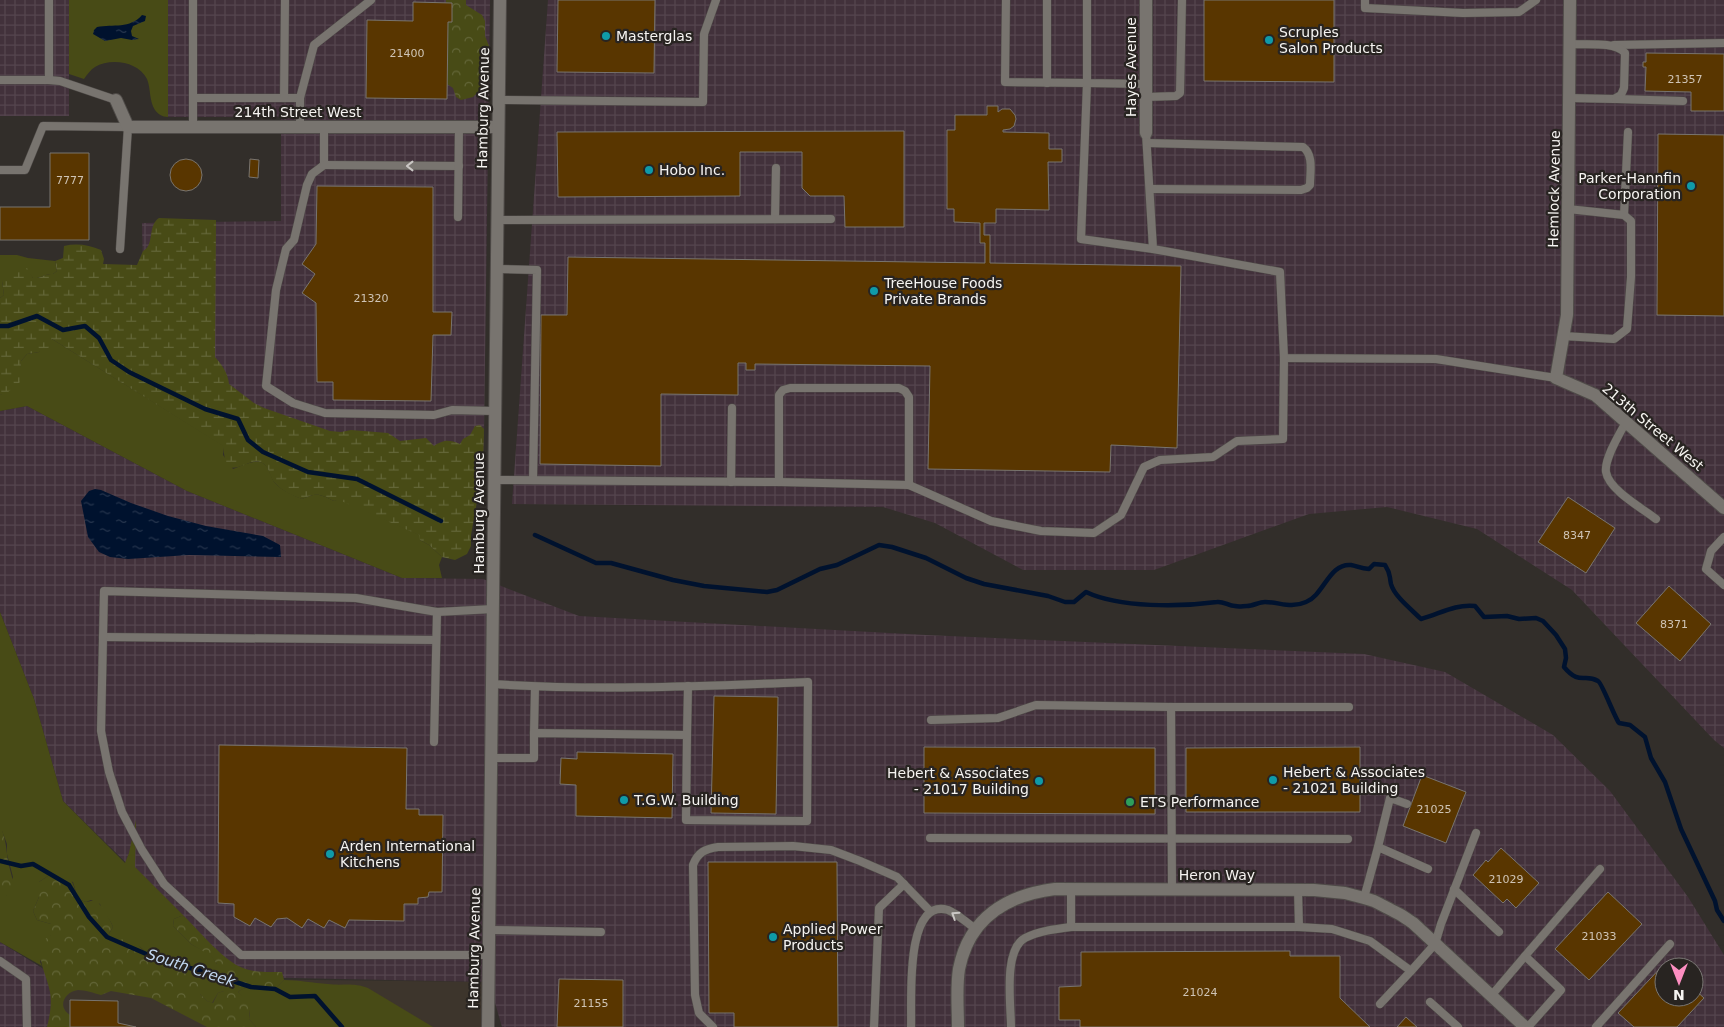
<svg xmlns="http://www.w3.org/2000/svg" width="1724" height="1027" font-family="'DejaVu Sans',sans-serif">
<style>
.built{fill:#3d352c}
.industrial{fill:url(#industrial-grid);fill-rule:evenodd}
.grass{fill:#484b16}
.forest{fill:url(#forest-crowns)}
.wetland{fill:url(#wetland-marsh)}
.water{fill:url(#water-ripples)}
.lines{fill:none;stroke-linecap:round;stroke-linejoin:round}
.stream{stroke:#00122e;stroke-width:4.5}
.building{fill:#593600;stroke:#78746f}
.lane-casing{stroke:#4f4b48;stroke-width:9}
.street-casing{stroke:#4f4b48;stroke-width:14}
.secondary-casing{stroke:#4f4b48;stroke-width:14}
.lane{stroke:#78746f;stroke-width:8}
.street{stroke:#78746f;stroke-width:12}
.secondary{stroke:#78746f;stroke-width:12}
.oneway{stroke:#cac7c4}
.culture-dot{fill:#0f9aa8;stroke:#282421;stroke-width:2}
.leisure-dot{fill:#2e9e5b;stroke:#282421;stroke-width:2}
.labels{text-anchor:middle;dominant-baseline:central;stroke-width:4.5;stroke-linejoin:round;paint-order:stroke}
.number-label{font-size:11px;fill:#cfc4b5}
.poi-label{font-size:14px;fill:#f6f4f1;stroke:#282421;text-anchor:start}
.street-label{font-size:14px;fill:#f6f4f1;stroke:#282421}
.water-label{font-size:15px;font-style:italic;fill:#c1d7f1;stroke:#282421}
</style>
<defs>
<pattern id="industrial-grid" width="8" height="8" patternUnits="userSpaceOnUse" patternTransform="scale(1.25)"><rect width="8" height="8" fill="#42313b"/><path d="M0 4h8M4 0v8" fill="none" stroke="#55454e"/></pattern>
<pattern id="forest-crowns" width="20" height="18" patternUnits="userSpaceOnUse" patternTransform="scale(1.25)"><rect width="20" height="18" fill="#484b16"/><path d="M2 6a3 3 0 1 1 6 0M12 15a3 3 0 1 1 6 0" fill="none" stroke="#636638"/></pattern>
<pattern id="wetland-marsh" width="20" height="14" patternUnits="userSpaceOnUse" patternTransform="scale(1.25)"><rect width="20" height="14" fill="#484b16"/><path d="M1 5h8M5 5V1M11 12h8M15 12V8" fill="none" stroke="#636638"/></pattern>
<pattern id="water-ripples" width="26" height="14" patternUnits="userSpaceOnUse" patternTransform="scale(1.25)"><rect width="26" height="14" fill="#00122e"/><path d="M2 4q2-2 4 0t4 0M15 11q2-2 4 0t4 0" fill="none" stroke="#26354d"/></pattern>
</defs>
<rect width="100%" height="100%" fill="#322e2a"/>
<polygon class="built" points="58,977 489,982 488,1027 58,1027"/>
<g class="industrial">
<rect x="0" y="0" width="69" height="116"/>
<polygon points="168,0 490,0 483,504 145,364 142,223 281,221 281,117 168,117"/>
<polygon points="548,0 1724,0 1724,748 1714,740 1572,590 1477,529 1387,507 1309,514 1154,570 1023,570 935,523 883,507 512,504"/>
<path d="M27,406L187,491L402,578L483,579L579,616L926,635L1364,654L1445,672L1553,735L1610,791L1688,897L1724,955V1027H502L489,982L243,977L63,801L34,699L0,612V411ZM1664,967H1694V997H1664Z"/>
<polygon points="0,942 58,978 58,1027 0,1027"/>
</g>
<g class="grass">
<path d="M69,0H168V117C162,117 158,114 155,110C149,101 151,89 147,79C138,61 110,58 95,67C90,70 87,75 84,79L69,74Z"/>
<path d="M0,255H17L28,258L55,261L57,271L53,274C45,273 41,279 33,278L29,273L2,281L4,295L0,298Z"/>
<path d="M52,339L224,446L223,455L233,469C245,465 261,455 268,469C271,474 272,480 275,483C282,491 293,495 302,499C317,492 320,494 334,501L339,499L420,535V540L429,545L442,557L439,565L442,578H402L187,491L27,406L0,411V395L2,394L20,368L21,361L27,354L39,352Z"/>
<path d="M0,612L34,699L63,801L125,863L129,853L136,820L135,867L185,917L181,916L174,919L173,926L191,944L211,955L217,964L220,983L224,986V991L218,993L212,1003L207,1001L200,994L199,970L167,963L147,953L139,946L107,937L113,927C110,918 102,912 100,904L91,900L86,902L78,899L73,882L48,876L39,882V897L33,911L37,920L51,924V935L40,962L42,966L0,942V896H6L13,877L7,854V844L2,831L0,830Z"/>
<path d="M284,980C299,980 313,983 328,984C344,986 352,982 368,988L433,1027H256L249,1019C251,1006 246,1002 238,992C248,984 262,988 275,989Z"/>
</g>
<g class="forest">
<polygon points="446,0 466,0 466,5 482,15 485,21 485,36 489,46 489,56 481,75 483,87 473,97 461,100 456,97 453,88 447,84 448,22 452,21 452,3 446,3"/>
<path d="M0,830H2C5,839 6,845 7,854C8,866 13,877 14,889L6,896H0Z"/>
<path d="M51,872C73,874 72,881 78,899L86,902L96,900C101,905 110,919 113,927L107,937C116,941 125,938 135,940C148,962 176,965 199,970L205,983L200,994L207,1001L213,1003L218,993L224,991V987L212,970L217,964L211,956L191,944L173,926L174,919L181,916L185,917C200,932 225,962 243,968C255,973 269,972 282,972L284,980L275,989C262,988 248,984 238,992L249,1003V1019L256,1027H207L151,998L111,991L101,995C94,993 85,990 78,990C64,992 57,1007 70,1015V1027H47C50,1015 52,1004 50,992C46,972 38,965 41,942L51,935V924L37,920L33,911L39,897V882L48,876Z"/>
</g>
<path class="wetland" d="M159,218L216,220L215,357C222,365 228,373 229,384L254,403L264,408L330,431L341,432L351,430L388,433L400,441L426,438L434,446C445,439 449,440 460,444L463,439L470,435L475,426L480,425L484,429L483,468L471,535V546L467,554L455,560L442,557L429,545L420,540L419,535L339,500L334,501C320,494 317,492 302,499C293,496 282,491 275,483C269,477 270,465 260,462C249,459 241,471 226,467L223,446L52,339L50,347L39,352L27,354L21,361L20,382L7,393L0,395V298L4,295L2,281L7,271L27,268L33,278C41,279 45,273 53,274L57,271L55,261L63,258L64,246C77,243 89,245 101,250L104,259L103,264L137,265L143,251C155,245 147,226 159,218Z"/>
<g class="water">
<path d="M142,15L146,16L145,21L133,26L131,31L132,36L139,39L132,40L121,38L105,41L93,34L94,30L97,27C113,24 130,29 142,15Z"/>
<polygon points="95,489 101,490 131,503 168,516 206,526 263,536 280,545 281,557 189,555 128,559 110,557 99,552 88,537 81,501 89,491"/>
</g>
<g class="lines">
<g class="stream">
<polyline points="0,326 8,326 37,316 63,330 85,326 99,338 111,360 129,372 205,409 238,419 248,440 263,452 308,472 357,479 441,521"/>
<path d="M535,535L596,563H611L673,580L704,586L767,592L777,590L820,569L837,565L879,545L892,547L926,558L966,578L984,584L1048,596L1065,602H1074L1086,592C1120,608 1180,607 1217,602C1223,601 1229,606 1235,606C1239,607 1243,606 1247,606C1253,606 1259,602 1265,602C1280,602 1290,609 1306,602C1324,595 1329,563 1351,565C1357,566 1361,569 1369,569L1374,564L1385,565C1391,574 1389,575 1391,584C1394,596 1412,610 1421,619C1440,614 1454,604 1475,606L1484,617L1507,616L1519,619L1536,618L1543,621L1556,635L1565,649L1566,658L1564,667C1580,686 1584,673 1598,681C1602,683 1614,716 1619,723L1630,725L1645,737L1651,758L1665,782L1681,829L1715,901L1717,910L1724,921"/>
<polyline points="0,861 21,866 33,864 69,885 89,917 107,937 167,963 199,970 251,987 275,989 290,997 315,996 342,1027"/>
</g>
</g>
<g class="building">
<polygon points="558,0 655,0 654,73 557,72"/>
<polygon points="1204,0 1334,0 1334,82 1204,81"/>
<polygon points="413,2 452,3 452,22 448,22 447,99 366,98 367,20 413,21"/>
<polygon points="1646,53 1724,54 1724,111 1691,111 1691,92 1645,91 1646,67 1643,67 1643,62 1646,62"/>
<polygon points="987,106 998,106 998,112 1002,109 1010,109 1015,115 1016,119 1014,126 1010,129 1003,130 1003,132 1049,133 1049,149 1062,149 1062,162 1048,162 1049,210 996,209 996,223 984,223 984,235 990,235 990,263 1181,266 1177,448 1111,445 1110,472 928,469 930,366 755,364 755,370 746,370 746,363 738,363 738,395 661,394 661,466 540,464 541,315 567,315 568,257 985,263 985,243 980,243 980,223 954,222 954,209 947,209 947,130 955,130 955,115 987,115"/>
<polygon points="904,131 904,227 845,227 844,196 810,196 802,188 802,152 740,152 740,196 558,197 557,132"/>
<polygon points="1658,134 1724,135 1724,316 1657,315"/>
<polygon points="50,153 89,153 89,240 0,240 0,207 50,207"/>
<circle cx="186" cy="175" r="16"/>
<polygon points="250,159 259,160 258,178 249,177"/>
<polygon points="317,186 433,187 433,312 452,312 451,335 433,335 431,401 333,400 333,382 317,382 316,303 302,293 315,274 302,264 316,244"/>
<polygon points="1568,497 1615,528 1586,573 1538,542"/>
<polygon points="1669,586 1711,624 1680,661 1636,623"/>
<polygon points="714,696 778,697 776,814 711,813"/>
<polygon points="219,745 407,748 406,809 419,809 419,815 443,815 442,892 429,892 428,897 418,898 418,904 404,904 404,921 349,920 345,928 329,920 324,928 308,919 302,928 287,918 277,919 271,927 255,918 250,926 234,917 234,904 218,903"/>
<polygon points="924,747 1155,748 1155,814 924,813"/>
<polygon points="1360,747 1360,812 1186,812 1186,748"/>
<polygon points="577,752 673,754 672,818 576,816 576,785 560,784 561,758 577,759"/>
<polygon points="1422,775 1466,792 1446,843 1403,826"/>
<polygon points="1501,848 1539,883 1516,908 1507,899 1503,903 1473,875 1486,860 1488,862"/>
<polygon points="708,862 837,862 838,1027 734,1027 734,1013 709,1013"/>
<polygon points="1608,892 1642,924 1589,980 1555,949"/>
<polygon points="1290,951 1290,956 1340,956 1340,998 1370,1027 1080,1027 1080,1020 1059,1020 1059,987 1081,986 1081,952"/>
<polygon points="1666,962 1671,967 1664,967 1664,997 1694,997 1694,989 1704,998 1677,1027 1634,1027 1618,1013"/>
<polygon points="559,979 623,980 623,1027 557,1027"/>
<polygon points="70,1000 118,1001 118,1023 136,1027 70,1027"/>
<polygon points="1406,1017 1417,1027 1397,1027"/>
</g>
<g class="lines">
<g class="lane-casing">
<g id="lane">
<polyline points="1006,0 1005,82 1087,83 1081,239 1153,249"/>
<polyline points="1087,0 1087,83 1146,84"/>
<polyline points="1365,0 1365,8 1463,13 1519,12 1536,0"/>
<polyline points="1614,45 1724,43"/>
<polyline points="0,80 49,80 49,0"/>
<polyline points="49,80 60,81 116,100"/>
<polyline points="1047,83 1047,0"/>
<polyline points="1146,97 1176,96 1180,93 1182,0"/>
<polyline points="194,98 300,98"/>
<polyline points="284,98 285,0"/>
<path d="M1569,98L1614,99L1621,95L1624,88L1625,53C1615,41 1585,45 1570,44"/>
<polyline points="1616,99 1683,101"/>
<polyline points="498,100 703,102 704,34 716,0"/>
<polyline points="193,127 193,0"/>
<polyline points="300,127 300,98 314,45 371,0"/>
<polyline points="324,127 324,165 312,174 307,185 294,240 286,249 276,290 266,386 293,403 325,413 434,415 452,410 494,411"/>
<polyline points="1146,133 1153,249 1280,272 1284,358 1436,359 1556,378"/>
<path d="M1147,143L1303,147C1314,155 1310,172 1310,185L1307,188L1301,190L1150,189"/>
<polyline points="324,165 459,166"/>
<polyline points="0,170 25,170 43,126 128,127 120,249"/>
<polyline points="1624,215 1628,132"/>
<polyline points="458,217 459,127"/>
<polyline points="775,219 776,168"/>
<polyline points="497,220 831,219"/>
<polyline points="496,269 537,270 533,480"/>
<polyline points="1563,336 1614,339 1627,329 1631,277 1631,221 1624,215 1568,209"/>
<path d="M1626,422C1620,433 1604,459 1606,472C1609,490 1642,508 1656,519"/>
<polyline points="494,480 779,482 909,485 991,521 1041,531 1094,533 1121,515 1144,467 1160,460 1213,457 1237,441 1283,439 1284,358"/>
<polyline points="731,482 732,408"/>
<polyline points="779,482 779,395 783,390 790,388 899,388 905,391 909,397 909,485"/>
<polyline points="1724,537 1711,551 1706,569 1724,585"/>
<polyline points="103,637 436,640"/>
<polyline points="931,720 998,718 1036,705 1171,707"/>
<polyline points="534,733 535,687"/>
<polyline points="687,735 688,686"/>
<polyline points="434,742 437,612"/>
<path d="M492,758H534V733L687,735L686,820L807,821L808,682C703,686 598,691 492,684"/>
<polyline points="930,838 1348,839"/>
<polyline points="1378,847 1390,798 1407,804"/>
<polyline points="1071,889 1071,927 1299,927 1298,890"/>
<polyline points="1172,889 1171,707 1349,707"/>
<polyline points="1454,889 1499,932"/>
<polyline points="1364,898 1378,847 1428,869"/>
<polyline points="1299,927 1332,929 1370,941 1411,971 1435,944 1441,924 1476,833"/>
<polyline points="490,930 601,932"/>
<polyline points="489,955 241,955 164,884 142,850 122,812 109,772 101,731 104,591 356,598 437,612 493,609"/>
<polyline points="1525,956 1600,869"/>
<polyline points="0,961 26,979 27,1027"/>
<polyline points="1491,996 1525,956 1561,990 1528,1027"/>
<polyline points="1430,1002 1458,1027"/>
<polyline points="1380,1004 1411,971"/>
<path d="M713,1027L699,1013L695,995L693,865C698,852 705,849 718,847L793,846L831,850L860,861L897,877L930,911"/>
<polyline points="874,1027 879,908 904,884"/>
<path d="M911,1027C912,1003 904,897 948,910C958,914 968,924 977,930"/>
<path d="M1011,1027C1011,1005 1003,950 1025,938C1039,931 1055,929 1071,927"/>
<polyline points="1596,1027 1670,944"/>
</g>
</g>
<g class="street-casing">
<g id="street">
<polyline points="1146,0 1146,133"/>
<polyline points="1570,0 1567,315 1556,378 1595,395 1724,508"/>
<polyline points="116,100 128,127 498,127"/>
<path d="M958,1027C958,1008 956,988 959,969C969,918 1007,895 1055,889L1314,890L1345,893L1364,898L1374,901L1401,915L1413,923L1525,1027"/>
</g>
</g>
<g class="secondary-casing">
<polyline id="secondary" points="488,1027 500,0"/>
</g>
<use href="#lane" class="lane"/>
<use href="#street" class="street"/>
<use href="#secondary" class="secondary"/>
</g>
<defs><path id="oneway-chevron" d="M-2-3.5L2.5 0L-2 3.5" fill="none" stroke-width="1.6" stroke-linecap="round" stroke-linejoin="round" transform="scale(1.25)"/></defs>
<g class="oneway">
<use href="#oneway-chevron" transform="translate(410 166) rotate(-180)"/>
<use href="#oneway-chevron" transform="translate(955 915) rotate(-147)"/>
</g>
<g class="culture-dot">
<circle cx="606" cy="36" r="5"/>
<circle cx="1269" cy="40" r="5"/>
<circle cx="649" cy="170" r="5"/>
<circle cx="1691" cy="186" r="5"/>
<circle cx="874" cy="291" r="5"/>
<circle cx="1273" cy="780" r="5"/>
<circle cx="1039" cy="781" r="5"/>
<circle cx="624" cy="800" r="5"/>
<circle cx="330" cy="854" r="5"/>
<circle cx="773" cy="937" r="5"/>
</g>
<circle class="leisure-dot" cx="1130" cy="802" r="5"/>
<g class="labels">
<g class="number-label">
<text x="407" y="53">21400</text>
<text x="1685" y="79">21357</text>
<text x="70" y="180">7777</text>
<text x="371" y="298">21320</text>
<text x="1577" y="535">8347</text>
<text x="1674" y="624">8371</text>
<text x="1434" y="809">21025</text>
<text x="1506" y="879">21029</text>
<text x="1599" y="936">21033</text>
<text x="1200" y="992">21024</text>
<text x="591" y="1003">21155</text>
</g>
<g class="poi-label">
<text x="1279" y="32">Scruples<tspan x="1279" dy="16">Salon Products</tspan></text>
<text x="616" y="36">Masterglas</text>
<text x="659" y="170">Hobo Inc.</text>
<text x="1681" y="178" text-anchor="end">Parker-Hannfin<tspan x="1681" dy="16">Corporation</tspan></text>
<text x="884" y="283">TreeHouse Foods<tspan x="884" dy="16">Private Brands</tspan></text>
<text x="1283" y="772">Hebert &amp; Associates<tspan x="1283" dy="16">- 21021 Building</tspan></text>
<text x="1029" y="773" text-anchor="end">Hebert &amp; Associates<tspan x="1029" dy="16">- 21017 Building</tspan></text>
<text x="634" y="800">T.G.W. Building</text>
<text x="1140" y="802">ETS Performance</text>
<text x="340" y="846">Arden International<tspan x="340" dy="16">Kitchens</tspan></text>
<text x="783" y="929">Applied Power<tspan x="783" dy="16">Products</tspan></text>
</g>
<g class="street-label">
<text transform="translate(1131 67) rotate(-90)">Hayes Avenue</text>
<text transform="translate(483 108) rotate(-89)">Hamburg Avenue</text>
<text x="298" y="112">214th Street West</text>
<text transform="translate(1554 189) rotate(-89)">Hemlock Avenue</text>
<text transform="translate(1653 427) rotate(40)">213th Street West</text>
<text transform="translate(479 513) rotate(-90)">Hamburg Avenue</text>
<text x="1217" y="875">Heron Way</text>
<text transform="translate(474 948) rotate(-89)">Hamburg Avenue</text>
</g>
<g class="water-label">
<text transform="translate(191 968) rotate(18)">South Creek</text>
</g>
</g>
<g transform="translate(1679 982) rotate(180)"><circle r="24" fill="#282421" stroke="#7a7774"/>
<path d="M0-4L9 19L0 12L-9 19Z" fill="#fd8ec1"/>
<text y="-8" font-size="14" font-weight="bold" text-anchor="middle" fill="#f6f4f1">N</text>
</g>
</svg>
